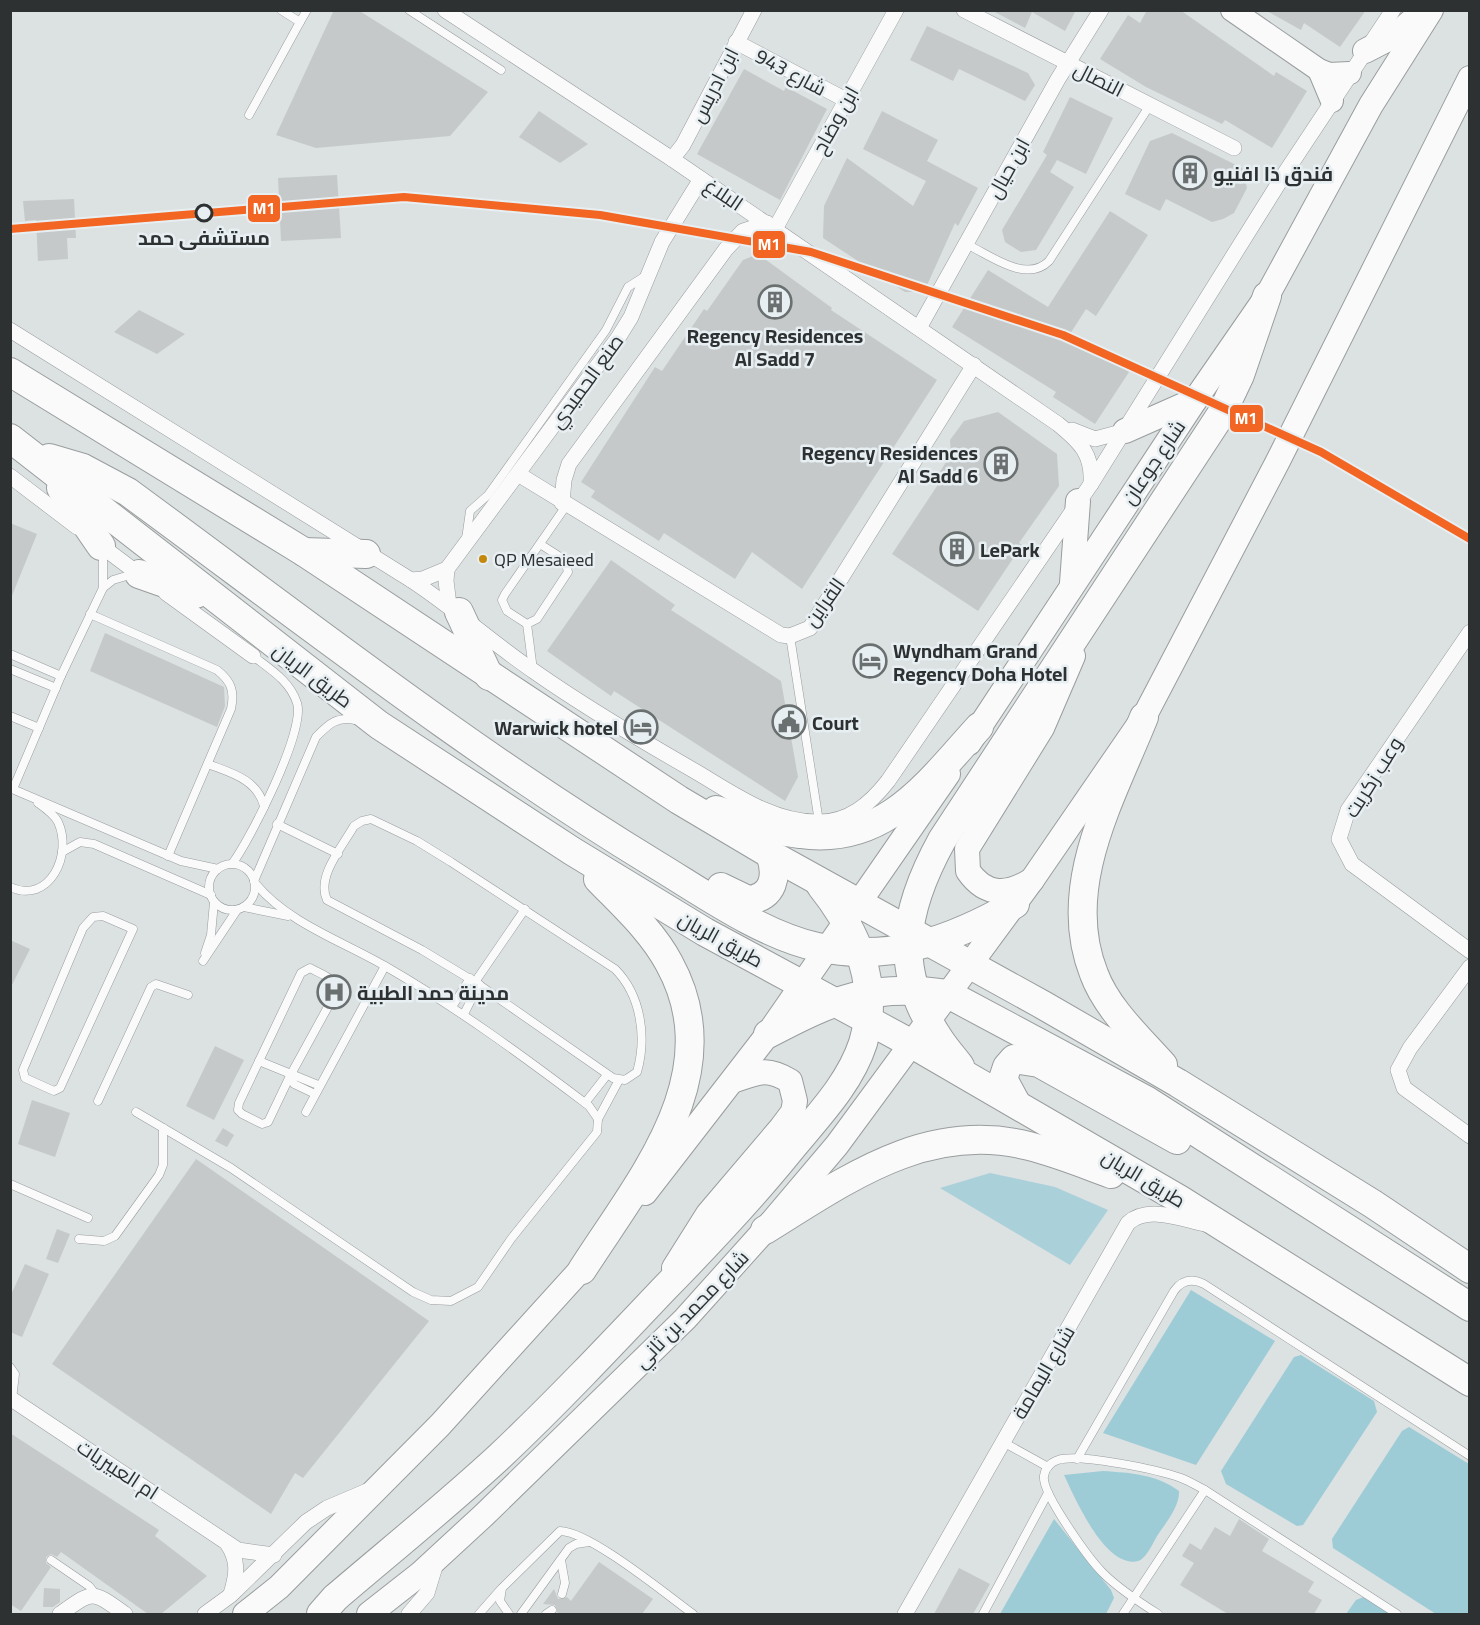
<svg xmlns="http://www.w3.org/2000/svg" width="1480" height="1625" font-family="Georgia,Cairo,serif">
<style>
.green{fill:#aad0da}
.forest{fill:#9dccd7}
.building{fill:#c5c9ca}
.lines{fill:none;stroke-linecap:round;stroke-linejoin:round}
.lane-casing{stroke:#999d9e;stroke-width:9}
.street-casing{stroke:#999d9e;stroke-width:16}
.secondary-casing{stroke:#999d9e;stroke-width:24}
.primary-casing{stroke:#999d9e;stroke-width:26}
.highway-casing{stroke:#999d9e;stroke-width:30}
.lane{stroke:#fafafb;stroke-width:8}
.street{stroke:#fafafb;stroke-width:15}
.secondary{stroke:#fafafb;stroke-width:22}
.primary{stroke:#fafafb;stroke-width:24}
.highway{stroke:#fafafb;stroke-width:28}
.metro-1-casing{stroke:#e7eff2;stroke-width:12}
.metro-1{stroke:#f26522;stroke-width:8}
.stop-dot{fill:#e7eff2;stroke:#2d3132;stroke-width:3}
.bus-dot{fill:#c4890c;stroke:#e7eff2;stroke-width:2}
.labels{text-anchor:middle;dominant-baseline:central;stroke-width:5;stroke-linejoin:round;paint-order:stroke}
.bus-label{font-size:18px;fill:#2d3132;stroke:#e7eff2;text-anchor:start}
.street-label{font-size:20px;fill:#2d3132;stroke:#e7eff2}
.poi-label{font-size:20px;font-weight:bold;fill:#2d3132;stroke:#e7eff2;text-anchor:start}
.stop-label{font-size:20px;font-weight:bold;fill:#2d3132;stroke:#e7eff2}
.line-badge{stroke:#e7eff2;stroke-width:2}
.badge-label{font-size:16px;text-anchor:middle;font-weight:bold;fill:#fff}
</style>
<rect width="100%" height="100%" fill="#dce1e2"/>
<polygon class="green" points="990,1173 1055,1187 1108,1210 1070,1265 940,1188"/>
<g class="forest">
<polygon points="1191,1290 1275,1341 1196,1465 1103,1433"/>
<polygon points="1301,1355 1374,1401 1377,1412 1303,1525 1297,1526 1226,1484 1221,1471 1294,1357"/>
<polygon points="1409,1427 1469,1464 1469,1614 1436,1614 1333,1548 1332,1539 1402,1431"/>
<path d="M1103,1471C1131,1473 1156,1474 1179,1491C1180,1506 1165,1524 1157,1536C1153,1543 1146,1559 1138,1561C1105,1569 1075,1498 1064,1475Z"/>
<polygon points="1054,1519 1111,1590 1114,1598 1106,1614 1000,1614"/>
<polygon points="1366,1596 1374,1597 1401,1614 1346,1614 1356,1600"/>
</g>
<g class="building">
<polygon points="334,10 358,10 488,92 450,136 316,148 276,135"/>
<polygon points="991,10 1076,10 1065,31 1032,12 1025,28"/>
<polygon points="1147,10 1180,10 1274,76 1276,72 1307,91 1272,148 1225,120 1222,124 1146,87 1100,59 1128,15 1140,23"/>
<polygon points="1265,10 1366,10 1340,47 1304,23 1301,30"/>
<polygon points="927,26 1028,73 1035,85 1025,101 959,69 953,81 910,60"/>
<polygon points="744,69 784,91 786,87 827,109 780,200 697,154"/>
<polygon points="1070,97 1113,118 1086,174 1057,160 1050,172 1074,187 1036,250 1021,252 1005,242 1002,230 1047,155 1043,152"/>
<polygon points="539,111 588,144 560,163 519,137"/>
<polygon points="882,111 938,140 927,161 978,188 958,226 955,223 924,292 905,292 823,238 824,206 847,158 913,206 926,181 863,149"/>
<polygon points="1172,133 1242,168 1247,188 1234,213 1223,219 1212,222 1166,199 1160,211 1125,194 1150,141"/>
<polygon points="337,175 341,238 281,241 278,178"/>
<polygon points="74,199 76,238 67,238 68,259 38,261 36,220 25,221 23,201"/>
<polygon points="1110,211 1148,235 1096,316 1086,309 1070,334 1129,372 1095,424 1053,397 1056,392 952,327 988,270 1048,307"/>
<polygon points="758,254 832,308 831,310 937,380 802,589 752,552 735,579 664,533 659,541 591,497 595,491 581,482 655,367 662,371 704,309 707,311 743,260"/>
<polygon points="139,310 185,334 157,354 114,332"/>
<polygon points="998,412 1057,454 1059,486 1019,543 1022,545 978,611 892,554 943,477 938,475 951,454 950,440 964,421"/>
<polygon points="10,523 37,534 11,598 10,597"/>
<polygon points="611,560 675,605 671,610 781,681 798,777 785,801 614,691 611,696 547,651"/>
<polygon points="105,633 224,687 225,706 217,727 90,671"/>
<polygon points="10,940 30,949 10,989"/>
<polygon points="215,1046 244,1060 214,1120 186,1106"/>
<polygon points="32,1100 70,1113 55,1157 18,1144"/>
<polygon points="223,1128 234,1135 227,1147 215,1141"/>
<polygon points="196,1159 429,1321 303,1478 295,1473 271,1514 52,1364"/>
<polygon points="57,1229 70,1234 58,1263 46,1259"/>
<polygon points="25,1264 49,1274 22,1337 10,1332 10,1297"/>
<polygon points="10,1433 159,1530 155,1536 207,1576 161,1614 148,1614 61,1552 57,1557 51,1554 46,1557 46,1563 51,1567 21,1611 10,1604"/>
<polygon points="1239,1519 1269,1539 1262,1551 1314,1582 1308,1592 1322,1600 1314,1614 1228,1614 1180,1585 1194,1563 1182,1556 1190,1543 1201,1550 1215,1527 1230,1536"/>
<polygon points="599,1562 653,1599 642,1614 558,1614 555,1605 543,1604 554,1589 558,1599 567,1597 571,1601"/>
<polygon points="959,1568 990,1584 973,1614 934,1614"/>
<polygon points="44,1588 60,1589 60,1602 53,1607 43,1607"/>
</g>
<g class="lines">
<g class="lane-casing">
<g id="lane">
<polyline points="409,10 501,70"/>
<polyline points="300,22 307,10"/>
<polyline points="249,115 300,22 281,10"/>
<path d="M966,244C990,255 1026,284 1049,261L1150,105"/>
<polyline points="466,539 470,511 488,495 526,442 606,330 628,287 647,275"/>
<polyline points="540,544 565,560 568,572 537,619 527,624 507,611 502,600 505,594 566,506"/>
<polyline points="103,588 113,580 133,574"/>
<path d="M90,614L217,670C231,681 235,691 231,709L168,856"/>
<polyline points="527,624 533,670"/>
<polyline points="790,636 819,822"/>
<polyline points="10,654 61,676"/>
<polyline points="10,669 56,688"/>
<polyline points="10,716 39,728"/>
<path d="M208,764C231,773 257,779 264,806"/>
<polyline points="10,788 181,861 218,869"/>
<polyline points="13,789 61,676 103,588 103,552"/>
<path d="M371,819L417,841L451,862L615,969C641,995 647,1037 637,1072L625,1080L613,1078L475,982L422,950L327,900C316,877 342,847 354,826L362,821Z"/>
<polyline points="277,824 338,854"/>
<polyline points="62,852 80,842 94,844 211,895"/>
<path d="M232,864C250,840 306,730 297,703C290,681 271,670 253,656"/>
<circle cx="232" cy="887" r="23"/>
<path d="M254,881L316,737C328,725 336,716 355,720"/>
<path d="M10,887C50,905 73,854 58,822C54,814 45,808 38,803"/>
<polyline points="244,907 288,916"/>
<polygon points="103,916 133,929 60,1088 54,1091 25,1078 23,1070 83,928 93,917"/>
<polyline points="205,953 211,935 214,902"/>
<polyline points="203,961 237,910"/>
<path d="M310,968C322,975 338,978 335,994L290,1076L268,1122L262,1124L242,1114L238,1110L239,1103L301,973Z"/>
<polyline points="475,982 525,909"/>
<polyline points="452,1007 470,978"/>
<polyline points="464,1014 479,984"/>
<polyline points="259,1061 318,1085"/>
<polyline points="290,1076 294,1084 315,1094"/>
<polyline points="98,1101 151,987 156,984 188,995"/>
<polyline points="585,1103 607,1075"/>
<path d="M136,1112L231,1168L413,1292L431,1300L451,1301L478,1287L511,1239L597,1132L598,1119L589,1106C523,1056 456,1007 385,966C340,940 288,923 255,883"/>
<polyline points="306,1112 385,966"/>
<polyline points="598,1119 619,1080"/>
<polyline points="10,1184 88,1218"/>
<polyline points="79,1239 104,1241 115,1236 159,1175 163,1165 163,1128"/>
<polyline points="10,1367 15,1374 12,1399"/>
<polyline points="1003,1442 1048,1467"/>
<path d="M1077,1459L1174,1291C1182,1280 1192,1278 1204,1284L1470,1456"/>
<polyline points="51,1560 89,1586 96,1595"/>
<polyline points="561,1560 565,1583 562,1594"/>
<polyline points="479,1614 501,1589"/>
<path d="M509,1614L500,1601L502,1588L560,1531C589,1531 667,1595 693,1614"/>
<polyline points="521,1614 569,1548 576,1544 589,1542"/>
<polyline points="546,1614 552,1610"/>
<polyline points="983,1614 1048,1493"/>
<polyline points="1123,1614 1205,1490"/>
<path d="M1158,1614C1139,1602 1119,1589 1103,1573C1090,1560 1041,1493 1044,1476C1045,1468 1051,1462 1058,1460C1079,1453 1159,1470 1181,1478C1189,1481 1197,1486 1205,1490L1397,1614"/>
</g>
</g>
<g class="street-casing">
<g id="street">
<path d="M445,10L672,159L1058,424C1080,442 1093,454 1091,484"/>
<polyline points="964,10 1234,148"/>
<polyline points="736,42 846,100"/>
<polyline points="672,159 683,145 754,10"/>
<polyline points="775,229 896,10"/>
<polyline points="919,328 1058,79 1101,10"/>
<path d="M10,330L411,580C454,608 492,643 535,672C585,707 639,739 693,770C731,792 771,822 817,822C848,823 870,804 888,781L1091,484L1285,173L1393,10"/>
<polyline points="1072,430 1095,439 1125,431"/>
<polyline points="518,474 781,635 790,636 810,628 974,365"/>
<polyline points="10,476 77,527"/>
<polyline points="562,503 564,480 569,464 726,249 743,231 767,223"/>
<polyline points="96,542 144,578"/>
<polyline points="447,569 446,581 449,605"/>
<polyline points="411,580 423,579 447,569 618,338 631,317 662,242 701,179"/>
<polyline points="166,593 253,656"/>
<polyline points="1470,632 1348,810 1339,839 1352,864 1470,951"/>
<polyline points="1470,967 1410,1048 1398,1070 1404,1088 1470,1136"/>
<polyline points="10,1398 238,1550 274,1555"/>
<path d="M227,1543C239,1561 237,1574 231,1594"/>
<path d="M60,1614C94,1590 91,1590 125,1614"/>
<polyline points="205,1614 231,1595 306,1522 327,1508 367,1491"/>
<polyline points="409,1614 427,1593 437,1560"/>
<path d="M905,1614L1128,1223C1148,1205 1181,1219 1205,1224"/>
</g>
</g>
<g class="secondary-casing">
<g id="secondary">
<polyline points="1232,10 1319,70 1329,74 1350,73"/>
<polyline points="1319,70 1332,101"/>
</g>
</g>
<g class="primary-casing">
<g id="primary">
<polyline points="1365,51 1394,36 1422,12"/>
<polyline points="1125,431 1195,400"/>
<polyline points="1072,583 1078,501"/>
<polyline points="969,743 1195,400 1267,296 1371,105 1431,10"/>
<path d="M1032,880C1008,895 986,897 968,871L967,849L1042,728L1073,656"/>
<polyline points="645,1193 768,1034 948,774"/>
<path d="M674,1268L708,1214L781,1128L793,1112L795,1101L790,1081C767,1067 759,1072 735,1080"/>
<polyline points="245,1614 279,1587 440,1425 594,1255"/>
<polyline points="369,1614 420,1574 484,1515 685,1319 765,1230 837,1145 1032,880 1144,717 1278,461 1470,78"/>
</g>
</g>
<g class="highway-casing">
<g id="highway">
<polyline points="10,372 304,552 679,800 770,854 1043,1005 1178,1083 1373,1204 1470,1269"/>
<polyline points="10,438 379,725 572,851 705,932 912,1044 1179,1199 1470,1382"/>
<path d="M49,458L83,468L128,492C301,619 471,752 655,864C703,893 762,935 817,947C890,963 952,940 1015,904"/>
<polyline points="61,488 101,546"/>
<polyline points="304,552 366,554"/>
<polyline points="139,574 196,594"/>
<polyline points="459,612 489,676"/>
<path d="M1144,717C1112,797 1059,887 1094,974C1107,1009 1139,1038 1163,1065"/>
<path d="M716,810C743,818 772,831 800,834C885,846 928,783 979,727"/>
<path d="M721,887L748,900C774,898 778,875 770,854"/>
<path d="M768,1034C834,999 872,983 948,994L1146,1100L1470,1307"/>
<path d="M960,1066C953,1057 946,1049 940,1040C892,970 903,911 942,840L1222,413L1240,375L1267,296"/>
<polyline points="1016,1103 1003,1079 1007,1067 1014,1059 1039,1063 1177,1140"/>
<path d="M765,1230C846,1180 927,1120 1029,1146C1057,1153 1084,1164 1111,1174"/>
<path d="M582,1270C640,1179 731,1075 669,963C652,931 623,905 598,879"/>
<path d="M321,1614L335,1598C390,1551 447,1505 500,1456C556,1403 609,1347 662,1291C705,1247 747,1203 786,1155C814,1120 849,1086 863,1043C881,985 856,930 821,886"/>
</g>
</g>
<use href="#lane" class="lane"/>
<use href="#street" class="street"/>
<use href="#secondary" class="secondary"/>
<use href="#primary" class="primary"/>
<use href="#highway" class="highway"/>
<g class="metro-1-casing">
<polyline id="metro-1" points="10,229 404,197 600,215 811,252 1063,335 1321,452 1470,539"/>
</g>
<use href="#metro-1" class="metro-1"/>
</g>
<defs>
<g id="building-ring" transform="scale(1.725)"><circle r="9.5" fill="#e7eff2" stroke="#6a6f70" stroke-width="1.5"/><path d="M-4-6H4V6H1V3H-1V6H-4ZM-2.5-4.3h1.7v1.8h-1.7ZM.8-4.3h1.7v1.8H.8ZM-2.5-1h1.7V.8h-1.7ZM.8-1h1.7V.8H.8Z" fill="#6a6f70"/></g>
<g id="hotel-ring" transform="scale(1.725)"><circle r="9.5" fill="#e7eff2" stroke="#6a6f70" stroke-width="1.5"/><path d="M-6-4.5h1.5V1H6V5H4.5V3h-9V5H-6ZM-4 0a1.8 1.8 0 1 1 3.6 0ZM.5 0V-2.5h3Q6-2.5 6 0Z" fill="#6a6f70"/></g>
<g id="civic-ring" transform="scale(1.725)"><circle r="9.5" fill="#e7eff2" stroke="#6a6f70" stroke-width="1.5"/><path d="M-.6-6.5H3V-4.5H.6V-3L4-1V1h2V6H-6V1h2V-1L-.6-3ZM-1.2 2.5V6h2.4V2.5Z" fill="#6a6f70"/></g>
<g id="hospital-ring" transform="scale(1.725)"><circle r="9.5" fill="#e7eff2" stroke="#6a6f70" stroke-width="1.5"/><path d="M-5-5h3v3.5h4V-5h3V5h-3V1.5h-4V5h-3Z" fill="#6a6f70"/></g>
</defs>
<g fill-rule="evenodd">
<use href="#building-ring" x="1190" y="173"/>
<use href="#building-ring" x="775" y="302"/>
<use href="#building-ring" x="1001" y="464"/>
<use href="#building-ring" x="957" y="549"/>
<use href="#hotel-ring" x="870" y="661"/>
<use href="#civic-ring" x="789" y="722"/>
<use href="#hotel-ring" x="641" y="727"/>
<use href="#hospital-ring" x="334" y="992"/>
</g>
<circle class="stop-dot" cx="204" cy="213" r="8"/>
<circle class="bus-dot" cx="483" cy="559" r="5"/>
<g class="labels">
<g class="bus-label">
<text x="494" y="559">QP Mesaieed</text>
</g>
<g class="street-label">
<text transform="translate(791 72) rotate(28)">شارع 943</text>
<text transform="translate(1099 79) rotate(27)">النصال</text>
<text transform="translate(714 85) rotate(-63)">ابن ادريس</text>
<text transform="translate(835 120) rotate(-61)">ابن وضاح</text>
<text transform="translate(1008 168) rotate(-61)">ابن حيال</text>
<text transform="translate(724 194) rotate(34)">البلاغ</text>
<text transform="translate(586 381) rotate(-54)">صنع الحميدي</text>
<text transform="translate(1153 462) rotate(-56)">شارع جوعان</text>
<text transform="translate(824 602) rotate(-55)">القراين</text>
<text transform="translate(313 675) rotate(37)">طريق الريان</text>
<text transform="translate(1373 777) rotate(-58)">وعب زكريت</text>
<text transform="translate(721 939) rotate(29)">طريق الريان</text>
<text transform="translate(1144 1178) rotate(31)">طريق الريان</text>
<text transform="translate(691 1309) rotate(-46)">شارع محمد بن ثاني</text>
<text transform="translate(1043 1372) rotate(-60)">شارع اليمامة</text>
<text transform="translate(118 1469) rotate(33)">ام العبيريات</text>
</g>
<g class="poi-label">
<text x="1213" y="173">فندق ذا افنيو</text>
<text x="775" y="335" text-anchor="middle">Regency Residences<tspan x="775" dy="23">Al Sadd 7</tspan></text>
<text x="978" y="452" text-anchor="end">Regency Residences<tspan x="978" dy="23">Al Sadd 6</tspan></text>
<text x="980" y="549">LePark</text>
<text x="893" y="650">Wyndham Grand<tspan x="893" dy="23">Regency Doha Hotel</tspan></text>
<text x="812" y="722">Court</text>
<text x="618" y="727" text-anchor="end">Warwick hotel</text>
<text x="357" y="992">مدينة حمد الطبية</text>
</g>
<g class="stop-label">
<text x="204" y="237">مستشفى حمد</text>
</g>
</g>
<g class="line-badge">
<rect x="247" y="194" width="34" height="29" rx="6" fill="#f26522"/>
<rect x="752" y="230" width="34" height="29" rx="6" fill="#f26522"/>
<rect x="1229" y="404" width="35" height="29" rx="6" fill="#f26522"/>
</g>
<g class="badge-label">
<text x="264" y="214">M1</text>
<text x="769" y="250">M1</text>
<text x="1246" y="424">M1</text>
</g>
<rect width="1480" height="1625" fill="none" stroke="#2d3132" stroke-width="24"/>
</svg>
